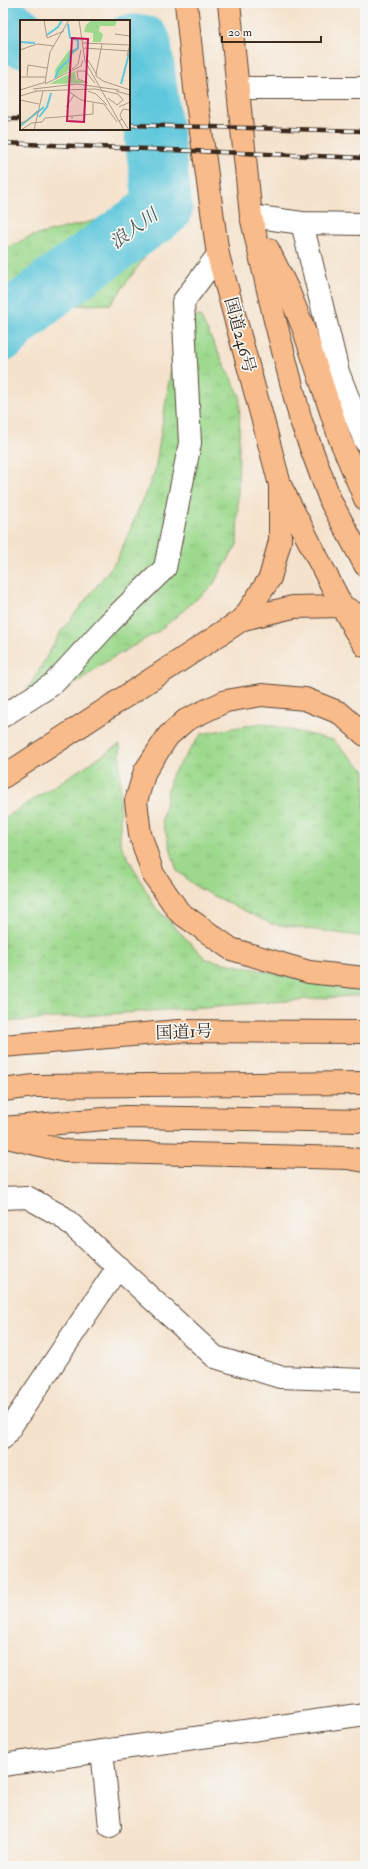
<svg xmlns="http://www.w3.org/2000/svg" width="368" height="1869" font-family="'IM FELL Double Pica','Noto Serif JP',serif">
<style>
.grass{fill:url(#grass-tufts);stroke:#6c8256}
.lines{fill:none;stroke-linecap:round;stroke-linejoin:round}
.river{stroke:#5fc7db;stroke-width:59}
.street-casing{stroke:#574638;stroke-width:24}
.highway-casing{stroke:#574638;stroke-width:24}
.street{stroke:#fff;stroke-width:22}
.highway{stroke:#fabb8b;stroke-width:22}
.rail-casing{stroke:#3b2a1e;stroke-width:4.5}
.rail{stroke:#f6f6f2;stroke-width:3;stroke-dasharray:9;stroke-linecap:butt}
.labels{text-anchor:middle;dominant-baseline:central;stroke-width:3.5;stroke-linejoin:round;paint-order:stroke}
.street-label{font-size:17px;fill:#3b2a1e;stroke:#f6f6f2}
.water-label{font-size:18px;font-style:italic;fill:#465957;stroke:#f6f6f2}
.inset-river{fill:none;stroke:#5fc7db;stroke-width:2}
.inset-road{fill:none;stroke:#ab9886;stroke-width:1}
.view{fill:#c2185b;fill-opacity:0.15;stroke:#c2185b;stroke-width:2}
.inset-edge{fill:none;stroke:#3b2a1e;stroke-width:2}
</style>
<defs>
<pattern id="grass-tufts" width="24" height="20" patternUnits="userSpaceOnUse"><rect width="24" height="20" fill="#9dd98d"/><path d="M3 7l-1-3M5 7V3M7 7l1-3M15 17l-1-3M17 17v-4M19 17l1-3" fill="none" stroke="#88ba79"/></pattern>
</defs>
<rect width="100%" height="100%" fill="#f6f6f2"/>
<filter id="ink" filterUnits="userSpaceOnUse"><feTurbulence type="fractalNoise" baseFrequency=".025" numOctaves="2"/><feDisplacementMap in="SourceGraphic" scale="8" xChannelSelector="R" yChannelSelector="G"/><feConvolveMatrix kernelMatrix="1 2 1 2 8 2 1 2 1" color-interpolation-filters="sRGB"/></filter>
<filter id="wash" filterUnits="userSpaceOnUse"><feTurbulence type="fractalNoise" baseFrequency=".012" numOctaves="4" result="noise"/><feDisplacementMap in="SourceGraphic" scale="16" xChannelSelector="R" yChannelSelector="G"/><feGaussianBlur stdDeviation="0.9" result="paint"/><feColorMatrix in="noise" values="0 0 0 0 0 0 0 0 0 0 0 0 0 0 0 0 0 1.4 0 .05"/><feComposite in="paint" operator="in"/></filter>
<g filter="url(#wash)">
<rect width="100%" height="100%" fill="#f5e2cc"/>
<g class="grass">
<polygon points="140,209 164,214 155,243 111,304 58,306 17,342 3,374 3,250 29,237"/>
<polygon points="200,316 240,396 237,545 212,586 159,631 102,664 57,697 24,696 62,630 117,560 155,471 174,349 172,319"/>
<polygon points="261,723 333,740 365,771 365,937 272,924 198,888 177,871 162,820 171,776 201,734"/>
<polygon points="120,744 120,843 155,907 206,959 365,992 365,995 3,1022 3,819"/>
</g>
<g class="lines">
<g class="river">
<polyline points="3,24 21,38"/>
<polyline points="3,331 9,323 54,286 163,208 142,44 129,44"/>
</g>
</g>
</g>
<g filter="url(#ink)">
<g class="lines">
<g class="street-casing">
<g id="street">
<polyline points="239,88 365,88"/>
<polyline points="251,216 302,223 365,224"/>
<polyline points="302,223 338,372 365,441"/>
<polyline points="3,716 53,684 109,623 165,568 190,443 183,302 218,255"/>
<polyline points="3,1198 27,1197 63,1217 215,1357 280,1377 365,1380"/>
<polyline points="3,1438 118,1267"/>
<polyline points="3,1765 102,1751"/>
<polyline points="110,1826 102,1751 365,1714"/>
</g>
</g>
<g class="highway-casing">
<g id="highway">
<polyline points="186,3 195,88 218,255 265,428 280,485 354,629 365,646"/>
<polyline points="229,3 251,216 274,316 301,421 331,502 365,565"/>
<polyline points="268,249 288,290 303,327 340,439 365,499"/>
<polyline points="243,619 293,607 342,606 353,612"/>
<polyline points="365,735 340,713 305,699 262,695 226,701 186,720 168,736 145,771 136,801 140,834 153,874 179,912 231,949 309,972 365,978"/>
<polyline points="3,777 243,619 270,578 280,541 280,487"/>
<polyline points="3,1046 179,1031 365,1032"/>
<polyline points="3,1090 34,1086 365,1083"/>
<polyline points="3,1128 126,1117 365,1121"/>
<polyline points="3,1136 65,1151 347,1158 365,1161"/>
</g>
</g>
<use href="#street" class="street"/>
<use href="#highway" class="highway"/>
<g class="rail-casing">
<g id="rail">
<polyline points="3,119 21,119"/>
<polyline points="129,125 365,131"/>
<polyline points="3,143 365,158"/>
</g>
</g>
<use href="#rail" class="rail"/>
</g>
</g>
<g class="labels">
<g class="street-label">
<text transform="translate(240 335) rotate(75)">国道246号</text>
<text transform="translate(184 1032) rotate(-2)">国道1号</text>
</g>
<g class="water-label">
<text transform="translate(134 229) rotate(-36)">浪人川</text>
</g>
</g>
<g transform="translate(20 20)">
<rect width="110" height="110" fill="#f5e2cc"/>
<path d="M72,0H97L95,6H80L79,11L83,14L81,22H73V13L64,12L66,5ZM59,28L50,37V50L36,58L35,50L49,30ZM55,51L56,59L66,63L29,64Z" fill="#9dd98d"/>
<path class="inset-river" d="M27,15L38,7L42,0M0,22L15,23M35,58L39,49L49,40L50,34L58,28V20L50,18L48,4M101,64L110,30M19,97L27,87L31,73M0,106L24,87"/>
<path class="inset-road" d="M24,0L27,18L44,11M59,0L65,41L104,110M95,14L110,16M63,23L110,25M63,28L110,31M0,30L17,24L34,26M107,36L110,24M66,37L77,55M52,49L58,44L61,30M76,54L82,24M75,55L83,61L110,70M7,56L8,45L27,48M0,57H26M25,63L30,32L49,0M68,63L58,59L57,51H65L75,63M25,64L61,46L63,40M13,69L57,64L99,70M0,70L26,62M15,71L75,69L98,74L103,80L97,85L88,78M48,71L61,80L84,84L97,102M68,71L76,74L87,85M96,71L110,75M0,76L17,71M0,80L19,84M46,87L54,75M99,87L110,82M52,99V96L73,94V83M102,99L109,110M99,101L102,99L100,95L103,89L110,90M0,103L7,101L17,91M1,110L12,103L22,102L25,98L52,96M14,110L23,71"/>
<path class="view" d="M52,18L68,19L64,102L47,101Z"/>
<rect width="110" height="110" class="inset-edge"/>
</g>
<rect width="368" height="1869" fill="none" stroke="#f6f6f2" stroke-width="16"/>
<path d="M222 36v6h99v-6" fill="none" stroke="#3b2a1e" stroke-width="2"/>
<text x="228" y="36" font-size="12" fill="#3b2a1e" stroke="#f6f6f2" stroke-width="3" paint-order="stroke">20 m</text>
</svg>
